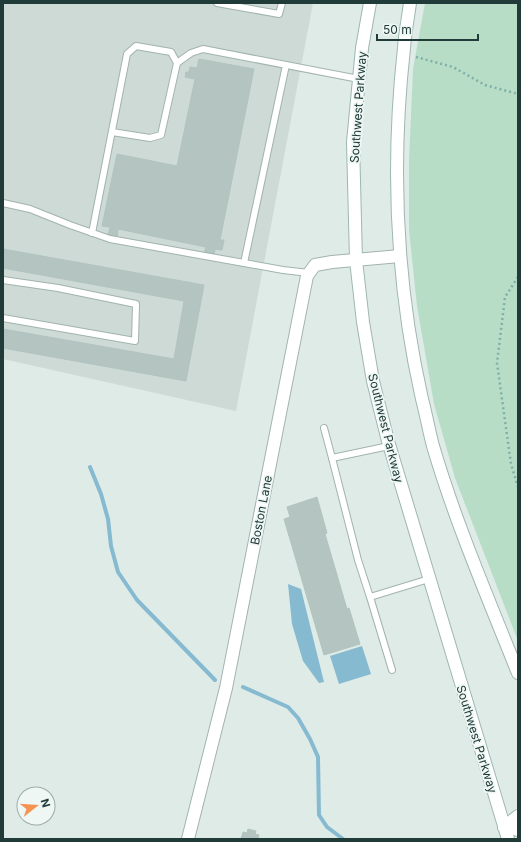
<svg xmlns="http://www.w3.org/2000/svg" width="521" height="842" font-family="Inter,sans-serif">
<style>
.built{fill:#cddad6}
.green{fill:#b7ddc7}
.water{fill:#85bad1}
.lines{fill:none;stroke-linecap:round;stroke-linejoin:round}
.stream{stroke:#85bad1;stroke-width:4}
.building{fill:#b4c5c1;stroke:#b1c4bf}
.lane-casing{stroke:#a2b3af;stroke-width:8}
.street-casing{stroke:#a2b3af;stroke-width:14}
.secondary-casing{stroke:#9eb7b1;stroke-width:14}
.path{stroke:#7fafa7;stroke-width:2.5;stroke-dasharray:2 3;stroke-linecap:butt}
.lane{stroke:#fff;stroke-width:6}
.street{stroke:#fff;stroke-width:12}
.secondary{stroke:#fff;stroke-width:12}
.labels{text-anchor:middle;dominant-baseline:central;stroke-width:3.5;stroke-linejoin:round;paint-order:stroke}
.street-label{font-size:12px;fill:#203b38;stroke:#eff7f4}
</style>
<rect width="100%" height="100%" fill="#dfebe7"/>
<polygon class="built" points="3,3 313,3 236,411 3,359"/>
<polygon class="green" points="425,3 518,3 518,641 455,478 434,404 417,306 409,230 409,160 413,69"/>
<g class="water">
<polygon points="288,584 301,589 324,682 319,683 303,661 292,624"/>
<polygon points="362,646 371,674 339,684 330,656"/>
</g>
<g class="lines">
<g class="stream">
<polyline points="90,467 101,494 108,519 111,546 118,572 137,600 215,680"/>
<polyline points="243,687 288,707 298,718 310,739 318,757 319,815 327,827 343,839"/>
</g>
</g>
<g class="building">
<polygon points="199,59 254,69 220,240 224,240 222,250 215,249 214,255 204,253 206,247 118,229 117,238 108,236 110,227 102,226 117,154 177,166 195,79 185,77 186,72 189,72 190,67 197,68"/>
<polygon points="3,249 204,285 186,381 3,348 3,329 174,359 184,301 3,268"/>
<polygon points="317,497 327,533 325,534 347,609 349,608 360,644 324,655 284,519 290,517 287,507"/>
<polygon points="248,829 256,831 255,834 259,835 258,839 241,839 243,832 247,833"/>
</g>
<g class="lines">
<g class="lane-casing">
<g id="lane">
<polyline points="217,3 279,14 282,3"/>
<polyline points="177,63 191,53 203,49 359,79"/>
<polyline points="3,203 30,209 70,225 110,239 283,270 309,273"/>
<polyline points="92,233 127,54 136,46 171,52 177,63 161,135 150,138 112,132"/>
<polyline points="244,263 286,65"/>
<polyline points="3,280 58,288 136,304 135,341 3,318"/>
<polyline points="324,428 332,458"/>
<polyline points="370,597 358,560 332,458 389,446"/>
<polyline points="392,670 370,597 429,579"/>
</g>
</g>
<g class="street-casing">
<polyline id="street" points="188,839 226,688 307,276 315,265 332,262 400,256"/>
</g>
<g class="secondary-casing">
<g id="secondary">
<polyline points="370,3 362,48 353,142 356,260 363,322 373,381 388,441 508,839"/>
<path d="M410,3C408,18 405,33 404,48C391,165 396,284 422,399C426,414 429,431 433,446C456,524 488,598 518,673"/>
<polyline points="504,827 518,816"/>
<polyline points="504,827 518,830"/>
</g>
</g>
<g class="path">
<polyline points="416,57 453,67 485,85 518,94"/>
<polyline points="518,277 505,297 497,363 511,464 518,487"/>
</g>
<use href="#lane" class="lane"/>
<use href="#street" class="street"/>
<use href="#secondary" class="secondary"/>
</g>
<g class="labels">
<g class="street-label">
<text transform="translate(358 107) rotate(-86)">Southwest Parkway</text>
<text transform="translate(386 428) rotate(76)">Southwest Parkway</text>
<text transform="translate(261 510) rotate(-79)">Boston Lane</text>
<text transform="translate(477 739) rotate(73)">Southwest Parkway</text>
</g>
</g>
<rect width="521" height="842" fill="none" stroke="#203b38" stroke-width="8"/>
<g transform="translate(36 806) rotate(73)"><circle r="19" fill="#eff7f4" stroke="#9caca9"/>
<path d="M0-3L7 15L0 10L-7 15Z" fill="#f59353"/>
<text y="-6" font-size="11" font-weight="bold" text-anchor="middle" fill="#203b38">N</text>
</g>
<path d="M377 34v6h101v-6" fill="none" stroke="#203b38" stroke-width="2"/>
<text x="383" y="34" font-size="12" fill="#203b38" stroke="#eff7f4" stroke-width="3" paint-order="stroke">50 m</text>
</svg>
